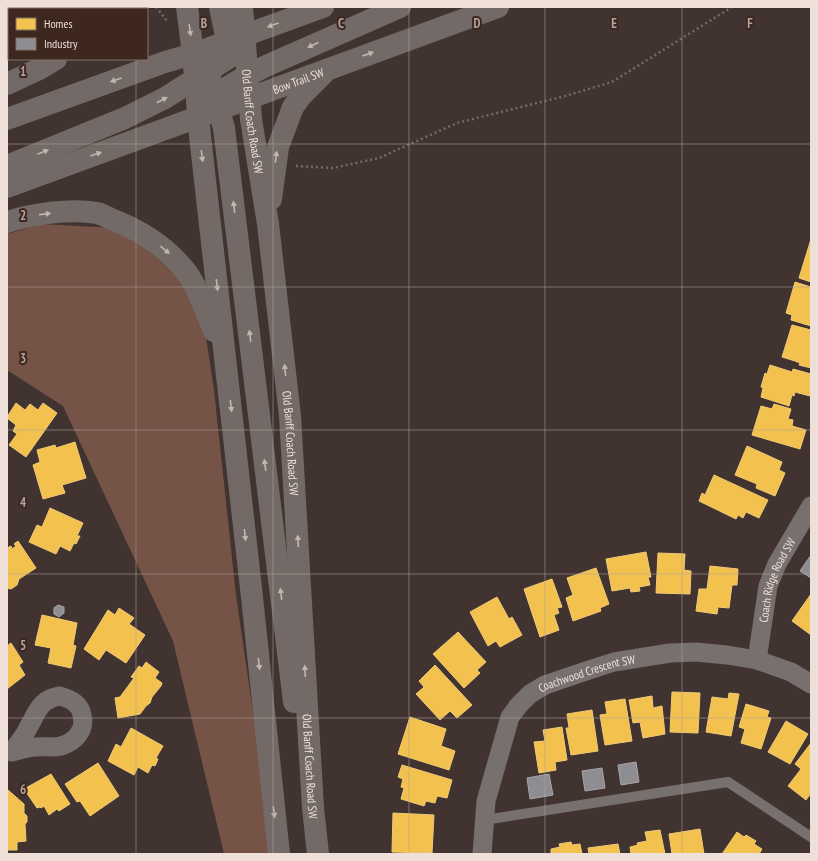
<svg xmlns="http://www.w3.org/2000/svg" width="818" height="861" font-family="'PT Sans Narrow',sans-serif">
<style>
.green{fill:#755346}
.homes{fill:#f2c14e;stroke:#f1ca78}
.industry{fill:#8d8d92;stroke:#aaa6a7}
.lines{fill:none;stroke-linecap:round;stroke-linejoin:round}
.path{stroke:#736b69;stroke-width:2.5;stroke-dasharray:2 3;stroke-linecap:butt}
.lane{stroke:#77706f;stroke-width:10}
.street{stroke:#77706f;stroke-width:19}
.secondary{stroke:#736a67;stroke-width:22}
.oneway{fill:#c3b6b1}
.grid{fill:none;stroke:#b1a39e;stroke-width:1;stroke-opacity:0.55}
.labels{text-anchor:middle;dominant-baseline:central;stroke-width:4;stroke-linejoin:round;paint-order:stroke}
.street-label{font-size:12px;fill:#eedfd9;stroke:#3d271f}
.grid-label{font-size:13px;text-anchor:middle;font-weight:bold;fill:#b1a39e;stroke:#3d271f;stroke-width:4;stroke-linejoin:round;paint-order:stroke}
</style>
<rect width="100%" height="100%" fill="#413430"/>
<polygon class="green" points="41,224 116,228 169,260 193,297 206,337 214,390 236,595 267,809 272,854 224,854 173,641 63,406 7,370 7,234"/>
<g class="homes">
<polygon points="811,239 811,282 799,278"/>
<polygon points="795,282 811,287 811,326 791,320 792,315 786,313"/>
<polygon points="792,325 811,330 811,368 799,365 800,363 795,361 782,357"/>
<polygon points="770,365 792,372 793,369 811,374 810,396 795,392 794,396 792,395 789,406 761,397 763,388 761,387 765,373 767,374"/>
<polygon points="16,403 25,410 30,404 38,410 43,403 57,413 26,457 9,445 17,434 13,431 16,425 7,418 7,417"/>
<polygon points="774,404 791,409 788,419 793,420 792,426 806,430 800,449 752,435 761,406 772,409"/>
<polygon points="75,442 86,478 62,485 65,493 43,499 33,465 40,462 37,450 55,445 56,448"/>
<polygon points="747,446 782,462 779,470 785,473 775,496 756,488 757,484 735,475"/>
<polygon points="714,475 768,500 759,518 746,512 743,518 738,515 736,519 699,501 702,493 705,495"/>
<polygon points="50,508 83,523 77,536 80,536 76,544 74,543 70,551 60,546 56,554 29,542 37,525 42,527"/>
<polygon points="18,541 36,568 19,579 17,585 11,589 7,588 7,552 9,551 7,548 11,546 12,549 16,546 14,544"/>
<polygon points="646,552 651,577 648,577 650,585 639,587 640,591 631,592 630,588 612,591 606,559"/>
<polygon points="658,553 685,554 684,570 691,571 690,594 656,593"/>
<polygon points="710,566 738,569 737,585 732,585 729,608 718,607 717,614 696,611 699,589 707,589"/>
<polygon points="596,568 609,604 600,608 601,611 573,621 566,598 573,595 567,578"/>
<polygon points="552,579 562,607 557,608 559,613 554,615 559,630 540,637 524,589"/>
<polygon points="811,594 811,635 792,621"/>
<polygon points="497,597 509,619 512,617 522,635 500,647 496,641 488,646 470,612"/>
<polygon points="119,608 134,618 129,624 145,635 126,663 106,650 99,660 84,649 108,610 115,615"/>
<polygon points="42,615 77,623 73,645 76,646 71,668 48,663 51,648 35,645"/>
<polygon points="458,632 486,662 477,670 480,673 464,688 433,654"/>
<polygon points="11,643 23,662 19,665 25,675 7,689 7,646"/>
<polygon points="146,662 159,672 155,678 162,683 161,686 152,697 150,703 146,706 140,714 118,718 115,698 120,697 134,678 131,677 139,666 142,668"/>
<polygon points="435,665 472,705 457,718 450,711 440,720 416,694 424,687 419,681"/>
<polygon points="672,692 700,693 698,733 670,732"/>
<polygon points="729,693 739,694 731,736 706,732 712,697 728,699"/>
<polygon points="652,696 653,708 662,706 665,734 643,738 640,722 633,723 629,700"/>
<polygon points="625,699 632,741 605,745 600,715 607,714 605,702"/>
<polygon points="746,704 769,711 767,717 771,718 761,749 741,743 745,729 739,727"/>
<polygon points="592,710 598,751 571,755 566,728 569,728 567,714"/>
<polygon points="410,717 446,729 441,746 455,751 449,770 398,754"/>
<polygon points="786,721 808,734 790,764 768,752"/>
<polygon points="562,727 567,760 555,762 556,770 539,773 534,742 545,741 543,730"/>
<polygon points="131,728 163,746 156,758 158,759 155,766 152,765 148,773 138,767 134,775 108,761 116,744 121,747"/>
<polygon points="811,743 811,793 806,800 788,786 801,769 795,764"/>
<polygon points="98,763 119,796 90,816 80,801 77,802 65,784"/>
<polygon points="402,765 452,780 447,798 437,796 435,803 426,801 424,806 401,799 404,788 401,787 403,779 398,777"/>
<polygon points="51,774 70,804 59,811 57,809 49,815 44,806 41,808 40,807 37,808 24,789"/>
<polygon points="8,790 24,804 24,813 27,816 27,822 25,824 26,841 17,842 17,850 7,850 7,791"/>
<polygon points="393,813 434,815 432,853 392,852"/>
<polygon points="700,829 704,854 672,854 669,834"/>
<polygon points="660,830 665,854 631,854 630,847 638,845 637,843 647,841 645,832"/>
<polygon points="737,832 744,837 746,835 756,841 754,844 762,849 759,854 722,854"/>
<polygon points="571,842 572,845 580,844 582,854 551,854 551,849 560,847 559,844"/>
<polygon points="618,844 620,854 589,854 588,848"/>
</g>
<g class="industry">
<polygon points="811,555 811,578 800,571"/>
<polygon points="58,605 64,607 64,613 59,617 54,614 54,608"/>
<polygon points="636,762 639,782 621,785 618,765"/>
<polygon points="602,768 605,788 585,791 582,771"/>
<polygon points="549,774 553,795 530,799 527,778"/>
</g>
<g class="lines">
<g class="path">
<polyline points="156,7 168,22"/>
<polyline points="296,166 333,168 379,158 457,123 565,96 612,82 732,7"/>
</g>
<polyline class="lane" points="484,820 728,782 811,837"/>
<g class="street">
<path id="s1" d="M757,660L768,586L777,564L811,506"/>
<path d="M60,696C70,699 80,703 82,715C86,730 75,742 61,746C53,748 44,746 36,747C28,747 20,750 12,752C17,744 24,737 28,728C37,713 39,699 60,696Z"/>
<path id="s2" d="M482,854L486,801L510,717L519,705L530,694L545,685L586,671L614,662L670,653L696,652L727,655L757,660L791,672L811,684"/>
</g>
<g class="secondary">
<polyline points="187,7 193,54 200,136 252,597 279,854"/>
<polyline points="220,7 230,55"/>
<path id="s3" d="M242,7L251,119L268,224L290,416L313,808L318,854"/>
<polyline points="118,9 119,7"/>
<polyline points="197,57 203,62 208,71 224,128 294,702"/>
<polyline points="7,84 39,69 56,59"/>
<path d="M205,107C214,92 250,74 266,66L400,7"/>
<polyline points="7,119 165,62 193,54 323,7"/>
<polyline points="7,166 125,118 165,98 230,57 244,35"/>
<path id="s4" d="M7,187L498,7"/>
<polyline points="271,199 278,147 293,107 301,96 323,74"/>
<path d="M7,222C32,214 71,208 97,213C102,214 107,217 111,219C140,230 168,248 187,273C190,276 192,282 195,286C202,301 208,315 214,331"/>
</g>
</g>
<defs><path id="oneway-solid" d="M-6-.8H1V-3.2L6.5 0L1 3.2V.8H-6Z"/></defs>
<g class="oneway">
<use href="#oneway-solid" transform="translate(273 25) rotate(160)"/>
<use href="#oneway-solid" transform="translate(190 30) rotate(82)"/>
<use href="#oneway-solid" transform="translate(313 45) rotate(156)"/>
<use href="#oneway-solid" transform="translate(368 54) rotate(-20)"/>
<use href="#oneway-solid" transform="translate(116 80) rotate(161)"/>
<use href="#oneway-solid" transform="translate(162 100) rotate(-28)"/>
<use href="#oneway-solid" transform="translate(43 152) rotate(-22)"/>
<use href="#oneway-solid" transform="translate(96 154) rotate(-19)"/>
<use href="#oneway-solid" transform="translate(202 156) rotate(83)"/>
<use href="#oneway-solid" transform="translate(276 157) rotate(-83)"/>
<use href="#oneway-solid" transform="translate(234 207) rotate(-97)"/>
<use href="#oneway-solid" transform="translate(45 214) rotate(-6)"/>
<use href="#oneway-solid" transform="translate(165 250) rotate(39)"/>
<use href="#oneway-solid" transform="translate(217 285) rotate(83)"/>
<use href="#oneway-solid" transform="translate(250 336) rotate(-97)"/>
<use href="#oneway-solid" transform="translate(285 370) rotate(-97)"/>
<use href="#oneway-solid" transform="translate(231 406) rotate(84)"/>
<use href="#oneway-solid" transform="translate(265 465) rotate(-97)"/>
<use href="#oneway-solid" transform="translate(245 535) rotate(84)"/>
<use href="#oneway-solid" transform="translate(298 541) rotate(-93)"/>
<use href="#oneway-solid" transform="translate(281 594) rotate(-97)"/>
<use href="#oneway-solid" transform="translate(259 664) rotate(84)"/>
<use href="#oneway-solid" transform="translate(305 671) rotate(-93)"/>
<use href="#oneway-solid" transform="translate(274 812) rotate(83)"/>
</g>
<path class="grid" d="M136,7V9M273,7V854M409,7V854M545,7V854M682,7V854M136,59V854M7,144H811M7,287H811M7,430H811M7,574H811M7,718H811"/>
<g class="labels">
<g class="street-label">
<text stroke="none"><textPath href="#s4" startOffset="310">Bow Trail SW</textPath></text>
<text stroke="none"><textPath href="#s3" startOffset="115">Old Banff Coach Road SW</textPath></text>
<text stroke="none"><textPath href="#s3" startOffset="439">Old Banff Coach Road SW</textPath></text>
<text stroke="none"><textPath href="#s1" startOffset="83">Coach Ridge Road SW</textPath></text>
<text stroke="none"><textPath href="#s2" startOffset="232">Coachwood Crescent SW</textPath></text>
<text stroke="none"><textPath href="#s3" startOffset="763">Old Banff Coach Road SW</textPath></text>
</g>
</g>
<g class="grid-label">
<text x="204" y="28">B</text>
<text x="341" y="28">C</text>
<text x="477" y="28">D</text>
<text x="614" y="28">E</text>
<text x="750" y="28">F</text>
<text x="23" y="76">1</text>
<text x="23" y="220">2</text>
<text x="23" y="363">3</text>
<text x="23" y="507">4</text>
<text x="23" y="650">5</text>
<text x="23" y="794">6</text>
</g>
<rect width="818" height="861" fill="none" stroke="#eedfd9" stroke-width="16"/>
<rect x="8" y="8" width="140" height="52" fill="#3d271f" stroke="#847169"/>
<rect x="16" y="18" width="20" height="12" fill="#f2c14e" stroke="#847169"/>
<text x="44" y="28" font-size="12" fill="#eedfd9">Homes</text>
<rect x="16" y="38" width="20" height="12" fill="#8d8d92" stroke="#847169"/>
<text x="44" y="48" font-size="12" fill="#eedfd9">Industry</text>
</svg>
